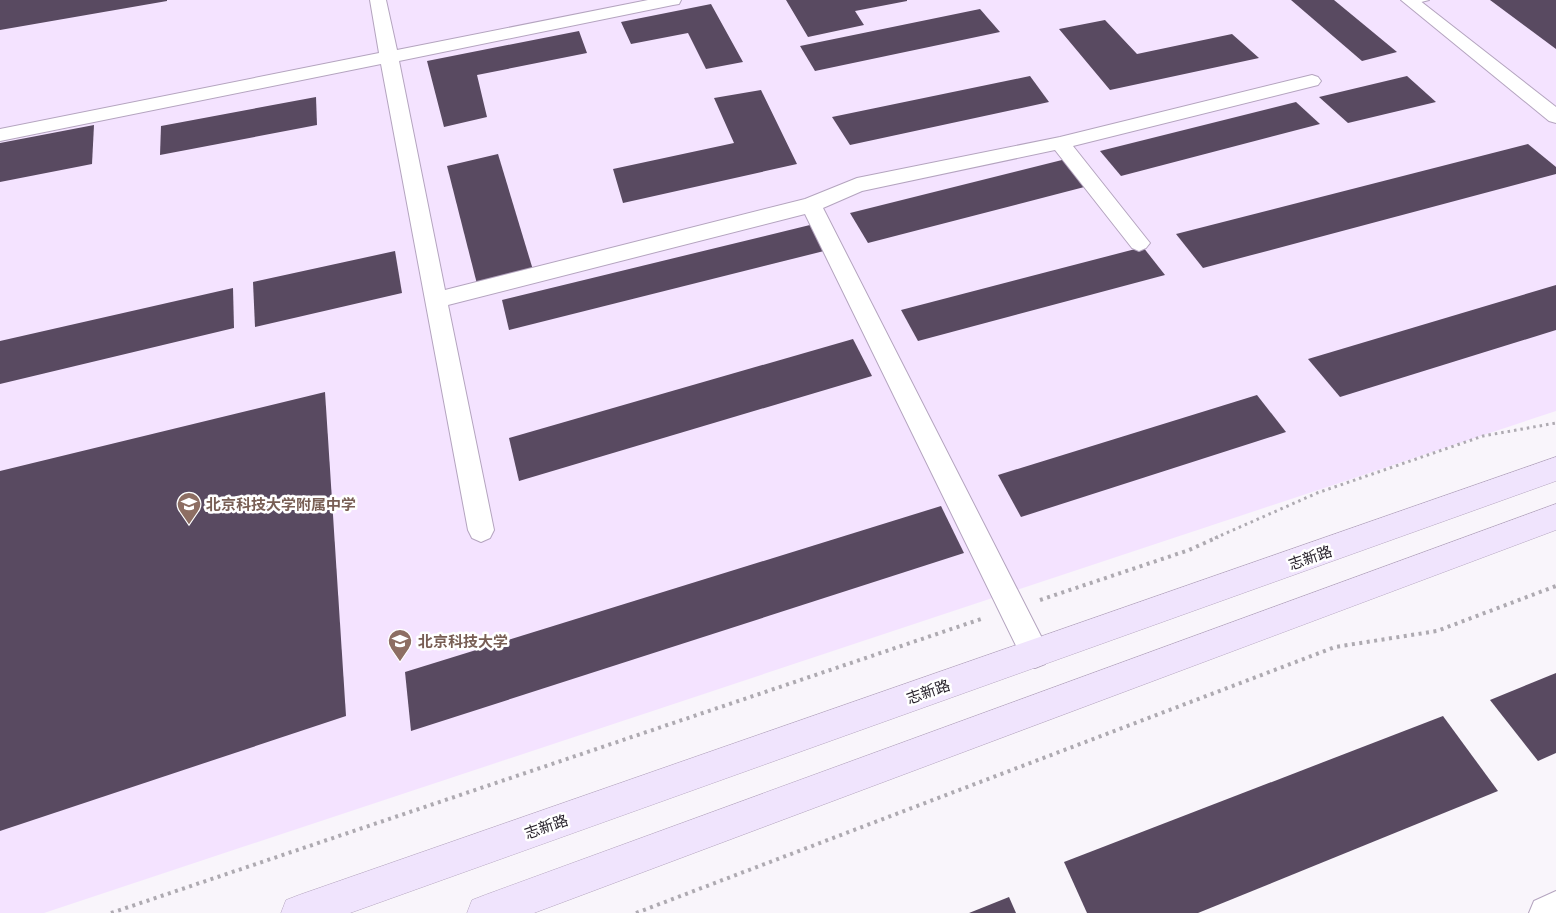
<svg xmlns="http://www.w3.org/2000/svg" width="1556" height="913" font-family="'Exo 2','Noto Sans SC',sans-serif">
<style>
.built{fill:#f4e3ff}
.building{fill:#594a61}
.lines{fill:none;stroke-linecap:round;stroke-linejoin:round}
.lane-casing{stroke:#b4a4bf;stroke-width:2}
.street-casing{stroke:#b4a4bf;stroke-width:2}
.secondary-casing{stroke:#b4a4bf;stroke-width:1}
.path-far1{stroke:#aeaab1;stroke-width:3;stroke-dasharray:2.5 4;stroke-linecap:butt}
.path{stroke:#aeaab1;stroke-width:4;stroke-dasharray:3 4.5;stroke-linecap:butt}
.lane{fill:#fff;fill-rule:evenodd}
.street{fill:#fff;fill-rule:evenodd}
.secondary{fill:#f0e4fd;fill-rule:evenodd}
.labels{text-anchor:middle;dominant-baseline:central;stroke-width:5;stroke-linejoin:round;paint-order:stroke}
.education-label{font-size:15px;font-weight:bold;fill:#785e54;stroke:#fff;text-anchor:start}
.street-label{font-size:15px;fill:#231d27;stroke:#fff}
</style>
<rect width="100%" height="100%" fill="#f9f5fb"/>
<polygon class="built" points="0,0 1556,0 1556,411 44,913 0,913"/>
<g class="building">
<polygon points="0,0 167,0 167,1 0,30"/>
<polygon points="786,0 907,0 907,1 855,11 864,25 808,37"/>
<polygon points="1291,0 1334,0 1397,52 1362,61"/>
<polygon points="1490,0 1556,0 1556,49"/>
<polygon points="711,4 743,62 706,69 688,33 631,44 621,22"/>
<polygon points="980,9 1000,32 815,71 800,46"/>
<polygon points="1105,20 1137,54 1232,34 1259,58 1110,90 1059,29"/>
<polygon points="579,31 587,53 477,75 487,117 444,127 427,61"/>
<polygon points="1030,76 1049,102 850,145 832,117"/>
<polygon points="1407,76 1436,102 1348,123 1319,97"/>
<polygon points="761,90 797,164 623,203 613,169 734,143 714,98"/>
<polygon points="316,97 317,125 160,155 161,126"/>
<polygon points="1296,102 1320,124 1121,176 1100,151"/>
<polygon points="94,125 92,164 0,182 0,143"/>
<polygon points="1528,144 1556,167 1556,174 1203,268 1176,234"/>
<polygon points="498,154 533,270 477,284 447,166"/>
<polygon points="1070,158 1092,185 868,243 850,213"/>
<polygon points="814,224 828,250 509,330 502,300"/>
<polygon points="1143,247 1165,275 918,341 901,310"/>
<polygon points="395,251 402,293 255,327 253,282"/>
<polygon points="1556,285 1556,330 1340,397 1308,359"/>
<polygon points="233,288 234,328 0,384 0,341"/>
<polygon points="853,339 872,376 519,481 509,438"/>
<polygon points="325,392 346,716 0,831 0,471"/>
<polygon points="1257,395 1286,432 1021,517 998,475"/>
<polygon points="941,506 964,553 411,731 405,672"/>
<polygon points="1556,673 1556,753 1538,761 1490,700"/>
<polygon points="1443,716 1498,791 1198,913 1087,913 1064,862"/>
<polygon points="1009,897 1016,913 969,913"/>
</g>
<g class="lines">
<g class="lane-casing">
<polygon id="lane" points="1415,0 1429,0 1410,5 1410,1"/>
</g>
<g class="street-casing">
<g id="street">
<polygon points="370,0 386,0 397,50 648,0 681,0 679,4 673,5 399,61 445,290 805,199 857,178 1060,137 1312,75 1318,77 1321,81 1318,85 1073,146 1146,238 1150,243 1146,248 1139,251 1132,248 1055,150 862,191 823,208 1045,644 1049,654 1045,664 1035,668 1025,664 805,214 448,305 494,530 490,538 481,542 472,538 468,530 381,64 0,141 0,129 379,53"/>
<polygon points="1401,0 1419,0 1556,107 1556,123 1549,121"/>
<polygon points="1556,891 1556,913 1529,913 1534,901"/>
</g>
</g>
<g class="secondary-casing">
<g id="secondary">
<polygon points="1556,457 1556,481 350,913 281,913 286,900 299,895"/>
<polygon points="1556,504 1556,530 534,913 467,913 472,900 485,895"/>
</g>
</g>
<polyline class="path-far1" points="1215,538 1317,493 1483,436 1556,423"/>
<g class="path">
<polyline points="1040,600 1189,550 1218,537"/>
<polyline points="111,913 984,618"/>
<polyline points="636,913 1335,647 1437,631 1556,586"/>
</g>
<use href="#lane" class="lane"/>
<use href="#street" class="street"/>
<use href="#secondary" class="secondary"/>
</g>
<defs>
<g id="school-pin" transform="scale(1.25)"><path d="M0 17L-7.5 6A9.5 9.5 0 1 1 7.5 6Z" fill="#8d6e63" stroke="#fff"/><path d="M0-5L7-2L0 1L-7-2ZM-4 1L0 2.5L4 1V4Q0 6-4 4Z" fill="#fff"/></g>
<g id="university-pin" transform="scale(1.25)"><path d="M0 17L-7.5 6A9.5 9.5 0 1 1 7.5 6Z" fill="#8d6e63" stroke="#fff"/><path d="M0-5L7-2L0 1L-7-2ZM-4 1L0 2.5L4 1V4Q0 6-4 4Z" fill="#fff"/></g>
</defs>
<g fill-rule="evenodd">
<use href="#school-pin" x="189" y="504"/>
<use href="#university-pin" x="400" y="641"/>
</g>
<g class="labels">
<g class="education-label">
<text x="206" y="504">北京科技大学附属中学</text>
<text x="418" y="641">北京科技大学</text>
</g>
<g class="street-label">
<text transform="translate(1310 557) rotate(-19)">志新路</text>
<text transform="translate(928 691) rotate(-19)">志新路</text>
<text transform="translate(546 826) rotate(-19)">志新路</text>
</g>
</g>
</svg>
